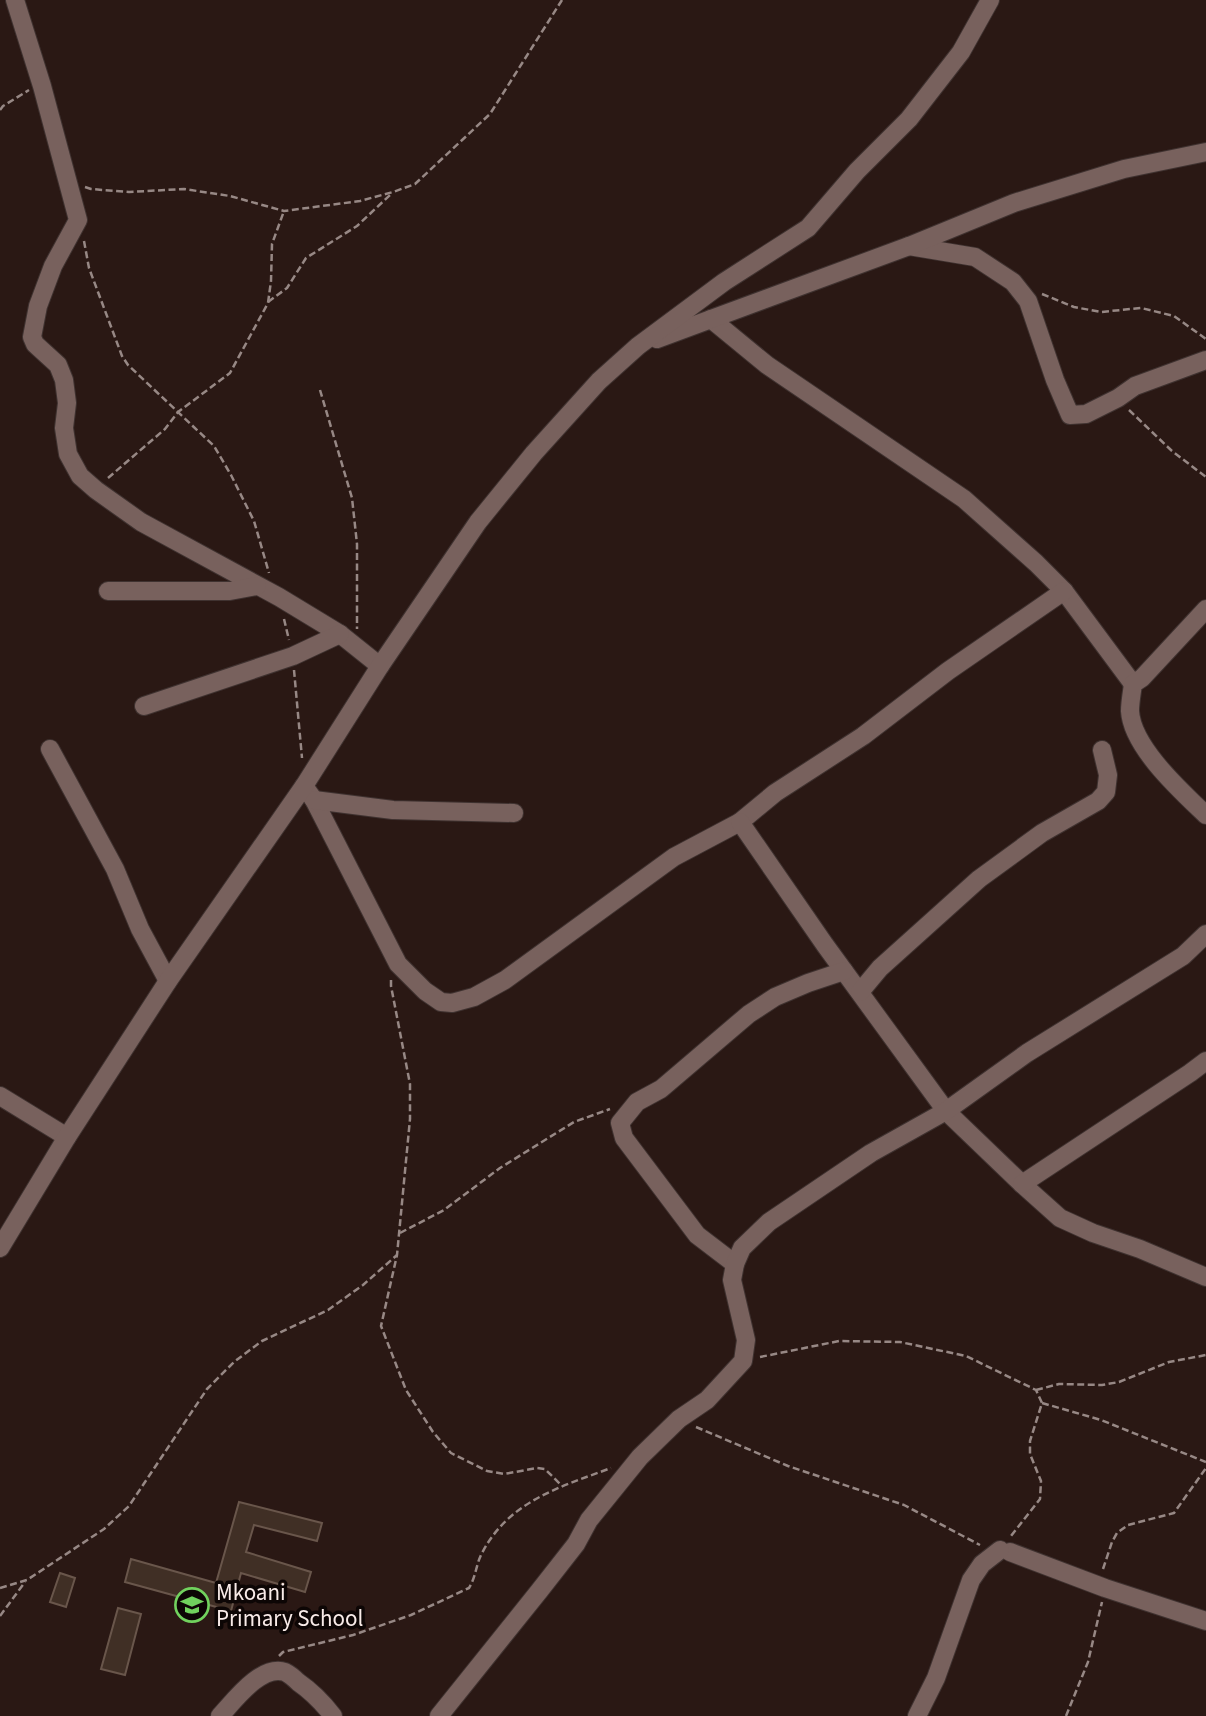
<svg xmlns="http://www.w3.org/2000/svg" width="1206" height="1716" font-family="'Source Sans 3',sans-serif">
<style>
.building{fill:#402f25;stroke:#69564b;stroke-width:2}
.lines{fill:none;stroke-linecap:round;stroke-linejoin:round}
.minor-casing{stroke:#3f3230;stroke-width:20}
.path{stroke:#978885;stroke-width:2.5;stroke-dasharray:7 3.5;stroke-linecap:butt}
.minor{stroke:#78615d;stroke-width:18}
.labels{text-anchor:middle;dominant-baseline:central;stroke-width:7;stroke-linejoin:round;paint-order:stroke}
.poi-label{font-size:23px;fill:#f8ebe8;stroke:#0d0605;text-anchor:start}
</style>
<rect width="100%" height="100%" fill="#2a1814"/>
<g class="building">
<polygon points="239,1502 322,1523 317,1541 254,1525 246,1552 311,1572 305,1592 241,1573 231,1611 125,1582 131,1559 216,1583"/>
<polygon points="60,1573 75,1578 66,1607 50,1602"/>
<polygon points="118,1608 141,1614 125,1675 101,1669"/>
</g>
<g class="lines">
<g class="minor-casing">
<g id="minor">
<polyline points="15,0 42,86 78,220 53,266 38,306 32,337 35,344 58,365 64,380 67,403 64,428 68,454 80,476 96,490 141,522 279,597 340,634 380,666"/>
<polyline points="909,246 975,257 1013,282 1028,301 1055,380 1070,415 1086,414 1118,398 1135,386 1206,360"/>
<polyline points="711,319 767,365 964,499 1036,563 1064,591 1133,684"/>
<polyline points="657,339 909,246 1014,203 1124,169 1206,152"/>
<polyline points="108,591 230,591 257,586"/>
<path d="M1206,609L1142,678L1133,684C1132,692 1130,702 1130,711C1132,747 1181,791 1206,815"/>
<polyline points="144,706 293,656 340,634"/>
<polyline points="50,749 115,869 140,929 168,981"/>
<polyline points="304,786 314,800 398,964 425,991 441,1002 452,1003 474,997 505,980 674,857 740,822 775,793 863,736 948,671 1064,591"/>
<polyline points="314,800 393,810 514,813"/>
<polyline points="740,822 825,945 946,1111 1022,1184 1060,1218 1093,1233 1140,1249 1206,1277"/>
<polyline points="860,992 880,968 979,879 1042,833 1098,801 1106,792 1108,775 1102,750"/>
<polyline points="0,1096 67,1137"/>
<polyline points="1022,1184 1190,1073 1206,1061"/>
<polyline points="0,1248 67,1137 168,981 304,786 380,666 478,522 534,453 599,381 638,346 724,282 808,228 857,171 909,119 961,52 990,0"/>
<polyline points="735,1264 697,1235 624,1138 620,1123 637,1102 661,1089 749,1014 775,997 808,983 844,971"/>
<polyline points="1010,1552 1105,1588 1206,1621"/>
<path d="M220,1716C234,1701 261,1664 285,1672C289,1674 295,1679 298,1682C311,1691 323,1703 333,1716"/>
<polyline points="439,1716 540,1590 576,1544 589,1520 640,1457 679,1419 707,1400 743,1361 746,1340 732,1280 735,1264 742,1248 769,1222 871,1153 946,1111 1027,1053 1183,956 1206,934"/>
<polyline points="917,1716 936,1678 971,1580 982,1564 1000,1550"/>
</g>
</g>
<g class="path">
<polyline points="0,110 3,106 29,90"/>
<polyline points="85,187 91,189 129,192 184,189 230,196 284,211 360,201 393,192 415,184 490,114 562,0"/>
<polyline points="84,241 89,268 122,356 128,365 214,446 231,475 254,521 269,573"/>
<polyline points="1042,294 1074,307 1101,312 1141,308 1174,316 1206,339"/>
<polyline points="268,302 287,288 306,258 357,226 390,195"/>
<polyline points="320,390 352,498 357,544 357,629"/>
<polyline points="1129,410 1172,451 1206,477"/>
<polyline points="108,478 165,429 178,412 230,373 268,303 271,281 272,244 284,211"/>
<polyline points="284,619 289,640"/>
<polyline points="294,670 302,758"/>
<polyline points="391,980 391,986 410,1084 410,1119 397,1255 381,1326 406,1390 433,1432 451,1453 487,1471 504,1474 537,1468 545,1469 562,1486"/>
<polyline points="400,1233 444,1210 500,1168 574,1122 610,1109"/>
<polyline points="760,1357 839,1341 900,1342 966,1356 1036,1390 1042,1403 1030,1441 1030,1454 1041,1481 1040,1499 1011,1536"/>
<polyline points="1036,1390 1059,1384 1102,1385 1119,1382 1169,1362 1206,1355"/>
<polyline points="1042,1403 1101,1420 1206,1462"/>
<polyline points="696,1427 788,1466 904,1505 980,1545"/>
<polyline points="1103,1569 1112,1542 1117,1533 1128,1525 1174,1513 1206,1468"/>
<polyline points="0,1588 27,1580 104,1529 129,1506 207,1389 234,1362 262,1341 328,1310 363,1285 397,1255"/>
<polyline points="0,1616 25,1582"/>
<path d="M279,1656L283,1652L353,1635L411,1615L469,1588C476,1577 476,1564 482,1553C509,1501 560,1487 611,1468"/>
<polyline points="1066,1716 1088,1662 1102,1602"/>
</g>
<use href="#minor" class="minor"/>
</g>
<defs>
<g id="school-ring" transform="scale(1.75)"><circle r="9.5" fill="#0d0605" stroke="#71d25e" stroke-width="1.5"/><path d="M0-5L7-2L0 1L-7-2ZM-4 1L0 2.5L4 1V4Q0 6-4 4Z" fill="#71d25e"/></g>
</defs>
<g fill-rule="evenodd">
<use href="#school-ring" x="192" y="1605"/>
</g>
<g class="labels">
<g class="poi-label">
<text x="216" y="1592">Mkoani<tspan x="216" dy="26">Primary School</tspan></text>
</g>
</g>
</svg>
